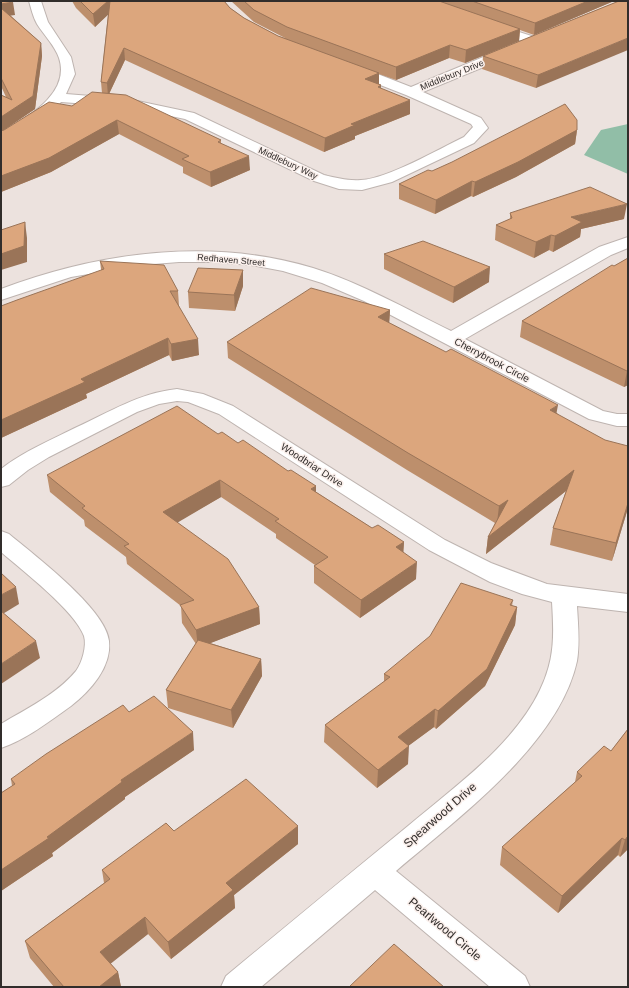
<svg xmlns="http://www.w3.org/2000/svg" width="629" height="988" font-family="Helvetica,sans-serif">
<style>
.green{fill:#91bea7}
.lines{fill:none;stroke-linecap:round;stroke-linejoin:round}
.minor-casing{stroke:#beb4b0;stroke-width:2}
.minor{fill:#fff;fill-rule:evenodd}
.wall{fill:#bd8f6c}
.shaded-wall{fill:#9a7458}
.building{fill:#dca67d;stroke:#9a7458}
.labels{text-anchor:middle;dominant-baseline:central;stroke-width:3;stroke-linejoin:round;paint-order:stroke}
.far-street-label{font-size:9px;fill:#312d2b;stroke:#faefeb}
.street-label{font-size:10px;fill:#312d2b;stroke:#faefeb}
.near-street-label{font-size:12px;fill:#312d2b;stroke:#faefeb}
</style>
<rect width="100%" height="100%" fill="#ece2de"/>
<polygon class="green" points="628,124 628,174 584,155 601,130"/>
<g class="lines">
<g class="minor-casing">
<g id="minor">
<path d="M29,1H41L48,22L71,57L75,74L66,94L128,99L194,113L324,175C337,178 348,181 361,180C387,179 439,149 464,137L473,127L471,124L406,95L347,72L345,69L347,66H357L411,87L505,48L510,47L516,51L515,54L423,92L481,118L488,128L474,143L392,182L362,190L339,189L314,181L185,119L128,107L61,102L47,117L6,143L1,144V134C26,118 71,94 59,58C55,46 44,35 37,24C33,17 31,8 29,1Z"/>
<polygon points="491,23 538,38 540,41 534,45 487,30 485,27 487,24"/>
<path d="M628,237V248L611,255L465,339L603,411L617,414H628V426H617L589,419L364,301L322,283L283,271L251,265L215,262H179L141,265L71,277L1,300V289C99,252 211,237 313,268C361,283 406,309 451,331L599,247Z"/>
<path d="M177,389L203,394L233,406L445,540L491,563L547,584L628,594V612L577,606C578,624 580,643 577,661C559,744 458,818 396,871L525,976L530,987H490L375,890L261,987H221L226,976C286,926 347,876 408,826C453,788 514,745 540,690C555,659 554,635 552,602L522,594L490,582L429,550L219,414L188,402L177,401L159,404L137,412L49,457L28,470L9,485L1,487V469C24,451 51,440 77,427C110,412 139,393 177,389Z"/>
<path d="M1,531L9,534C33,554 106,609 109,641C112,667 90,691 71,706C50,721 25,740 1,748V724C26,709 57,694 76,671C82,663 87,646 84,636C75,611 22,570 1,552Z"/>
</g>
</g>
<use href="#minor" class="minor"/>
</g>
<g class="wall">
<polygon points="1,1 15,15 10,15 41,43 42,56 35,109 4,130 72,106 102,93 101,82 108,14 95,27 76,8 72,1 224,1 230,8 244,18 278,36 285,38 254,22 231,1 614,1 534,35 520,30 519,41 465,63 449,58 396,80 379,74 379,84 381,88 410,114 355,136 355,139 324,152 125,60 109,94 221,140 221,143 250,170 211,187 183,173 183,167 119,134 51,172 1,192 1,95 6,97 1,86"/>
<polygon points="619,1 536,88 482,69 483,56"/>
<polygon points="577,130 575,144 516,177 473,197 471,196 435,214 399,199 399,184 432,171"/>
<polygon points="510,213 624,219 581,229 580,237 553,252 549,250 534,258 495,240 496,225 510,219"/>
<polygon points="384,254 489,282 453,303 384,269"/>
<polygon points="628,258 628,385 624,387 520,337 522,321"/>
<polygon points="100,261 178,291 179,306 199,355 172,361 169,355 86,394 87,398 1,438 101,270"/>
<polygon points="243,270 243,286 235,311 189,308 188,292"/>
<polygon points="390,310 389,323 557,413 628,508 612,561 550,545 553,528 566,491 486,554 488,537 495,523 407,470 228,358 227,342"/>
<polygon points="218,434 238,443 288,471 316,486 316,492 372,528 404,542 403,552 416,579 360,618 314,583 314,566 315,565 276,538 276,534 221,497 177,522 259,607 260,624 210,643 261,659 262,676 233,728 168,708 166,690 196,644 182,623 181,606 127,564 126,557 85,526 84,520 50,492 47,475"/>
<polygon points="513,600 512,606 517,607 515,625 485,686 436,729 434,727 408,746 408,764 377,788 324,742 325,725 384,682 384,674"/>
<polygon points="129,712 194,750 125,797 125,799 52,853 53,856 1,891 1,793 12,786 11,779"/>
<polygon points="628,729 628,849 620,857 618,855 558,913 500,865 502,847 575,782 577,772 611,751"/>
<polygon points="298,826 298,844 234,895 235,908 171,959 148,934 110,963 118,972 121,987 54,987 30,958 25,941 104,883 102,870 174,831"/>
</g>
<g class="shaded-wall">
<polygon points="108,1 110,1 111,12 95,27 93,14"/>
<polygon points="588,1 614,1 534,35 535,23"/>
<polygon points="13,2 15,15 1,17 1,4"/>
<polygon points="520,29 519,41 465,63 466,50"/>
<polygon points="628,38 628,50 536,88 538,75"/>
<polygon points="41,43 42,56 35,109 1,132 1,117 33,96"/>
<polygon points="450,45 449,58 396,80 396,67"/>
<polygon points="124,48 125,60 108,96 107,83"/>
<polygon points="379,73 379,86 381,85 381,99 365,79"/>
<polygon points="410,100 410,114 355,136 355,139 324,152 325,138 351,124"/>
<polygon points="117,120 119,134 51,172 1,192 1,176"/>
<polygon points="577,130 575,144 516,177 473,197 475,182"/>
<polygon points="249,156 250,170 211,187 210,172"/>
<polygon points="472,181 471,196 435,214 436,200"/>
<polygon points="627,204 624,219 581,229 580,237 553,252 555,236 571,217"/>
<polygon points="25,222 27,238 27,262 1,270 1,254"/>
<polygon points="551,235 549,250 534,258 536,242"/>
<polygon points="490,267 489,282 453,303 454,287"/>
<polygon points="243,270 243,286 235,311 234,295"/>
<polygon points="390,310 389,326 378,317"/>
<polygon points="168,338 169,355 86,394 87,398 1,438 1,420 81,379"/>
<polygon points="198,339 199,355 172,361 171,344"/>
<polygon points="628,370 628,385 624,387 627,371"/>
<polygon points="558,405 555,421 550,410"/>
<polygon points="574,470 571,487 486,554 488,537"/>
<polygon points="220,480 221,497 165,530 163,512"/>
<polygon points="316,486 316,503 311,489"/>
<polygon points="508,500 497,523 499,506"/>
<polygon points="628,503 628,508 612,561 616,543"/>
<polygon points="404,542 403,559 396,547"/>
<polygon points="417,562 416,579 360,618 361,600"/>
<polygon points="16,587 19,604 1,615 1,595"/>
<polygon points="259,607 260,624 198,648 196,630"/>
<polygon points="517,607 515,625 485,686 436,729 438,711"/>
<polygon points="36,641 40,658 1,684 1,664"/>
<polygon points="261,659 262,676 233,728 231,710"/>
<polygon points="435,709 434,727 396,755 398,737"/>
<polygon points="193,732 194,750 125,797 125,799 52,853 53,856 1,891 1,870 47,837 121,780"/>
<polygon points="409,746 408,764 377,788 378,770"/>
<polygon points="298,826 298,844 234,895 235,908 171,959 168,942 226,883"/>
<polygon points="628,836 628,849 620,857 625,840"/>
<polygon points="622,838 618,855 558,913 562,896"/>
<polygon points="145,917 148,934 104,969 100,952"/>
<polygon points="118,972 121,987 99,987"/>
</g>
<g class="building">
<polygon points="1,1 12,1 13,2 1,4"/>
<polygon points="80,1 108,1 93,14"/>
<polygon points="110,1 224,1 230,8 244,18 278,36 379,73 365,79 381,85 378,87 410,100 351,124 355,125 325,138 124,48 107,83 101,82"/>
<polygon points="244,1 439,1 520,29 466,50 450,45 396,67 287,27 254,10"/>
<polygon points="472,1 588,1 535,23"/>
<polygon points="619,1 628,1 628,38 538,75 483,56"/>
<polygon points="1,8 41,43 33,96 1,117 1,95 12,100 1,78"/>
<polygon points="92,92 126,95 221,140 218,142 249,156 210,172 182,159 189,156 117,120 49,158 1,176 1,131 4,130 49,102 72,106"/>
<polygon points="565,104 577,120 577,130 518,162 475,182 472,181 436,200 399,184 428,170 432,171 452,162"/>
<polygon points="590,187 627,204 571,217 582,222 555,236 551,235 536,242 496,225 512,218 510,213"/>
<polygon points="25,222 24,246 1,254 1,230"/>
<polygon points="423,241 490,267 454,287 384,254"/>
<polygon points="628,258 628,370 627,371 522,321 612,265 614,266"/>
<polygon points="100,261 164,265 178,291 170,291 198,339 171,344 168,338 81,379 85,382 1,420 1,306 17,300 104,269"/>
<polygon points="198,268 243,270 234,295 188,292"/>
<polygon points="311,288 390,310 378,317 446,352 451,349 558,405 550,410 605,440 628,446 628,503 616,543 553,528 574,470 488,537 508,500 499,506 408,453 227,342"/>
<polygon points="177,406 218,434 222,432 238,443 243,440 288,471 291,470 316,486 311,489 372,528 378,525 404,542 396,547 417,562 361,600 314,566 328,557 275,521 279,519 220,480 163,512 228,559 259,607 196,630 180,605 194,600 124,546 129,544 82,508 85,506 47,475"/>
<polygon points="1,573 16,587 1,595"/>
<polygon points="461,583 513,600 510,605 517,607 487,669 438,711 435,709 398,737 409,746 378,770 325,725 390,677 384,674 430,636"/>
<polygon points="1,611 36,641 1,664"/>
<polygon points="198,640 261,659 231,710 166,690"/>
<polygon points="154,696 193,732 121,780 122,782 47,837 49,838 1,870 1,793 15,784 11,779 46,754 123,705 129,712"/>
<polygon points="628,729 628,836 625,840 622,838 562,896 502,847 582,776 577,772 604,746 611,751"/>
<polygon points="246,779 298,826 226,883 233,890 168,942 145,917 100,952 118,972 99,987 64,987 25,941 110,879 102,870 166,823 174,831"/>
<polygon points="394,944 444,987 349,987"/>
</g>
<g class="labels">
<g class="far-street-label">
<text transform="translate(452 75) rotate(-22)">Middlebury Drive</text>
<text transform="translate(288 163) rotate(25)">Middlebury Way</text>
<text transform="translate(231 260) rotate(5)">Redhaven Street</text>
</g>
<g class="street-label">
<text transform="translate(492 360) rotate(28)">Cherrybrook Circle</text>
<text transform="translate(312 465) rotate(33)">Woodbriar Drive</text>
</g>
<g class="near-street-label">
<text transform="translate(440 815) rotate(-41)">Spearwood Drive</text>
<text transform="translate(445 929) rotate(40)">Pearlwood Circle</text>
</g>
</g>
<rect width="629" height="988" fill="none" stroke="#312d2b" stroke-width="4"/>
</svg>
